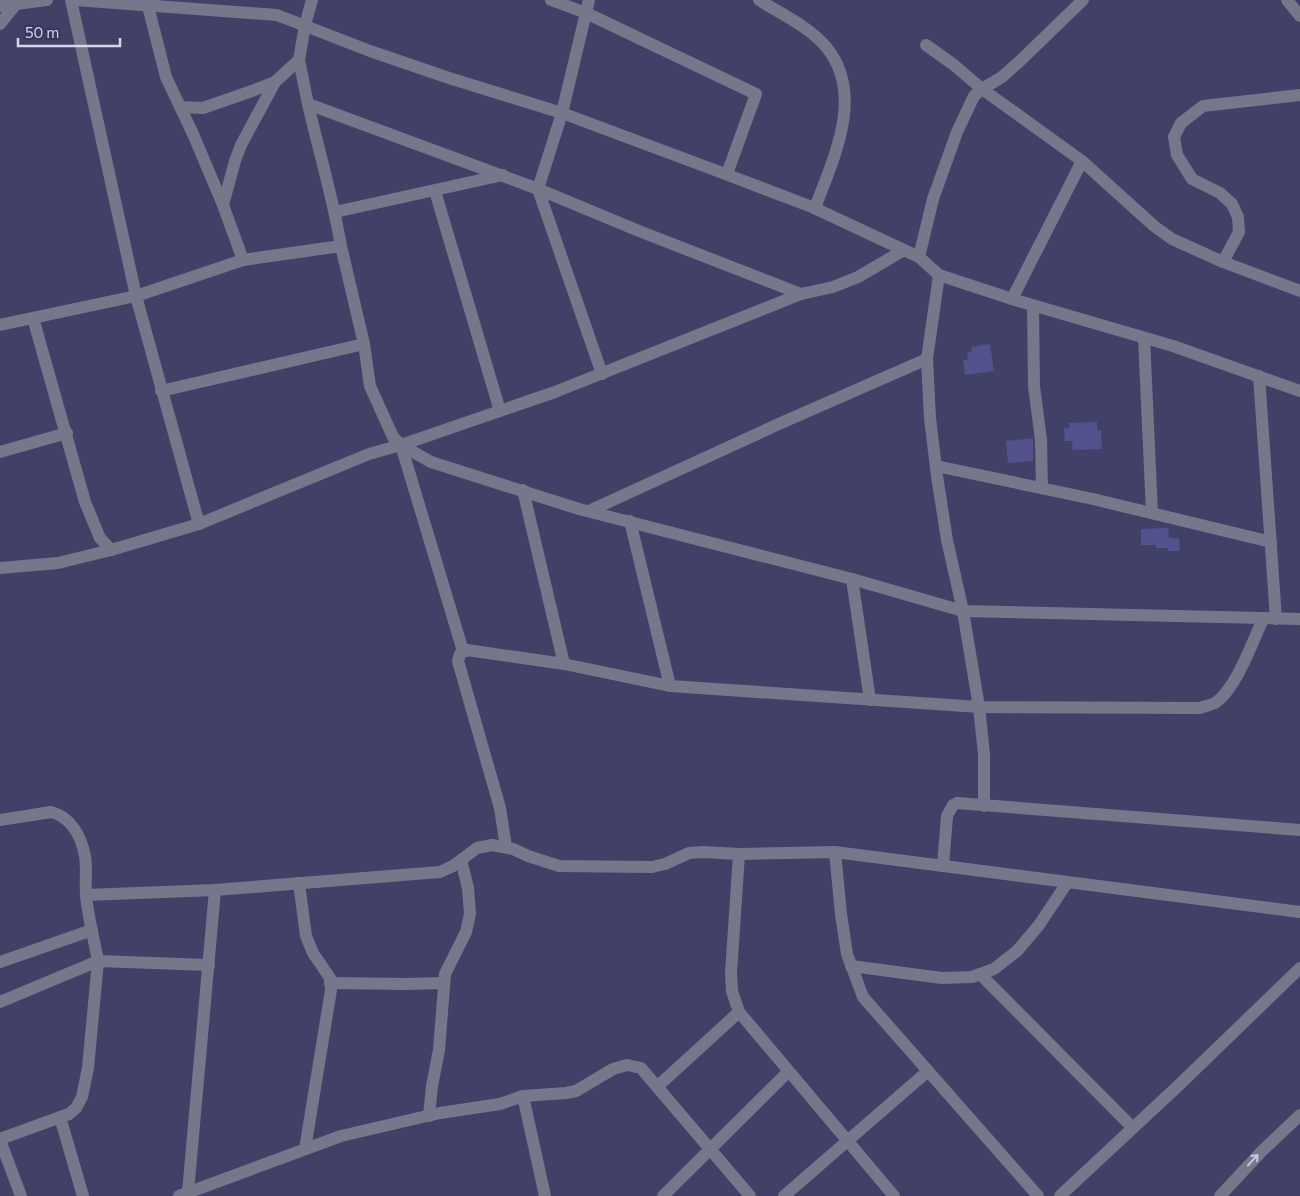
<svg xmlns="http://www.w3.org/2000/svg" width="1300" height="1196" font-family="Commissioner,sans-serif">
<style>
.building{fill:#54528d}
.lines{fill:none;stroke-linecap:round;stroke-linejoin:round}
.minor{stroke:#76778a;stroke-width:12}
.oneway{stroke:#c8c9df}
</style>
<rect width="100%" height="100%" fill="#414167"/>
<g class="building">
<polygon points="990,344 994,371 965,375 963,360 968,360 967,353 972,352 971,347"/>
<polygon points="1097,422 1097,431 1101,430 1102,449 1073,450 1072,441 1065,441 1064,428 1070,428 1069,423"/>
<polygon points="1033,438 1033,461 1008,463 1006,441"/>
<polygon points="1168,528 1169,538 1179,538 1180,551 1168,551 1168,548 1156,548 1156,545 1141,545 1141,529"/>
</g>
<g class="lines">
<g class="minor">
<polyline points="71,0 136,296 199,524"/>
<polyline points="75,0 277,15 370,51 449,78 562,113 720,172 812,207 904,250"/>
<polyline points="312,0 305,25 299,60 308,104 538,189 639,231 801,294"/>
<polyline points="551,0 586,13 756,94 727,174"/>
<polyline points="589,0 562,113 538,189 602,374"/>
<path d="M759,0C781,14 810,27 827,48C865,96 833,159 815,208"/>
<polyline points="1287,0 1300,16"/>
<polyline points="0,6 47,0"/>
<polyline points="148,6 166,77 193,134 223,205 243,260"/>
<polyline points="0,24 17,3"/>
<polyline points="926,45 954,65 982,89 1082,161 1154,226 1172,239 1223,262 1300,291"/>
<polyline points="180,107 203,108 252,91 275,82 299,60"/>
<polyline points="435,191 500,411"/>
<polyline points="223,205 235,161 241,145 275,82"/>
<polyline points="335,212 503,175"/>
<polyline points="341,246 364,344 370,386 393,437 401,445 463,651"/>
<polyline points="919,257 933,199 957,132 974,96 982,89 1002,77 1021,60 1083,0"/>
<polyline points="1223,262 1239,232 1238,217 1232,204 1220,193 1192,179 1177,155 1174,137 1181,123 1203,106 1300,95"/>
<polyline points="939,275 927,359 930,418 937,476 947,540 963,611 979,707 984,754 984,806"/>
<polyline points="1012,299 1082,161"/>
<polyline points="1033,305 1034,386 1041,440 1042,488"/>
<polyline points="33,318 85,502 100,538 111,550"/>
<path d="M0,325L136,296L243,260L341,246C333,198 319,152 308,104"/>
<polyline points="1144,338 1152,513"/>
<polyline points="1259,376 1276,619"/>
<polyline points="161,391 364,344"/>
<polyline points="401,445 555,392 801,294 833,287 858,277 904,250 919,257 939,275 1012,299 1173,346 1300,391"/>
<polyline points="0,452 67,433"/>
<polyline points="936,466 1093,499 1271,542"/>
<polyline points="523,490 564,664"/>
<polyline points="589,511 781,423 927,359"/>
<path d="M630,521L670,686L979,707L1200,708C1205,706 1211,705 1215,703C1236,689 1252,643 1263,619"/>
<polyline points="0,568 58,563 111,550 199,524 369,454 401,445 431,462 579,509 852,579 963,611 1300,619"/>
<polyline points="852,579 870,700"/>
<path d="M0,820L51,812C71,817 81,836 85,856C87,868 85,882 86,895C88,917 94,939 98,961L0,1002"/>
<polyline points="506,847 500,808 458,661 460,654 467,650 564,664 670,686"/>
<polyline points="835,852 841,914 847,954 863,997 1038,1196"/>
<polyline points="739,854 731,973 732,991 739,1012 894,1196"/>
<polyline points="943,866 947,816 953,805 957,803 1300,830"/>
<polyline points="299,883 306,936 313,953 330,978 331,990 305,1149"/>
<polyline points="86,895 215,890 440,872 453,866 477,848 492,845 513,849 528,856 559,866 652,867 665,864 689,853 703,852 739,854 835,852 1300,912"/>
<polyline points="0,962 92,930"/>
<polyline points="851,966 942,978 972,977 994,969 1017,951 1039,925 1067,883"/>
<polyline points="980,974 1133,1128"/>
<polyline points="330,983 406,984 444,983"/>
<polyline points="658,1086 739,1012"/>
<polyline points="523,1096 545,1196"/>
<polyline points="429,1116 432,1086 439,1050 445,974 466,932 470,914 468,888 461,860"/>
<polyline points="60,1117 83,1196"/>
<polyline points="0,1139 69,1114 76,1108 82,1097 88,1068 98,961 209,965"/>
<polyline points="0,1140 21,1196"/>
<polyline points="188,1192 215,890"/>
<polyline points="179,1196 341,1136 440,1113 500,1104 523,1096 566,1093 576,1091 613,1069 627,1065 641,1068 750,1196"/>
<polyline points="663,1196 788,1072"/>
<polyline points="784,1196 928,1071"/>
<polyline points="1060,1196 1179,1085 1300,968"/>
<polyline points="1220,1196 1261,1152 1300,1115"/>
</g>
</g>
<defs><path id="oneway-shaft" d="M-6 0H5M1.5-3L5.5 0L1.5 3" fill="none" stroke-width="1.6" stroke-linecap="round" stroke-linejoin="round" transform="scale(1.25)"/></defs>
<use class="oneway" href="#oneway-shaft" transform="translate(1253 1160) rotate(-47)"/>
<path d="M18 38v8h102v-8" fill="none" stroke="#d6d7ee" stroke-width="2.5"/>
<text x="25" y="38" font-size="15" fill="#d6d7ee" stroke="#37365c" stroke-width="4" paint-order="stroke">50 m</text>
</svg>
